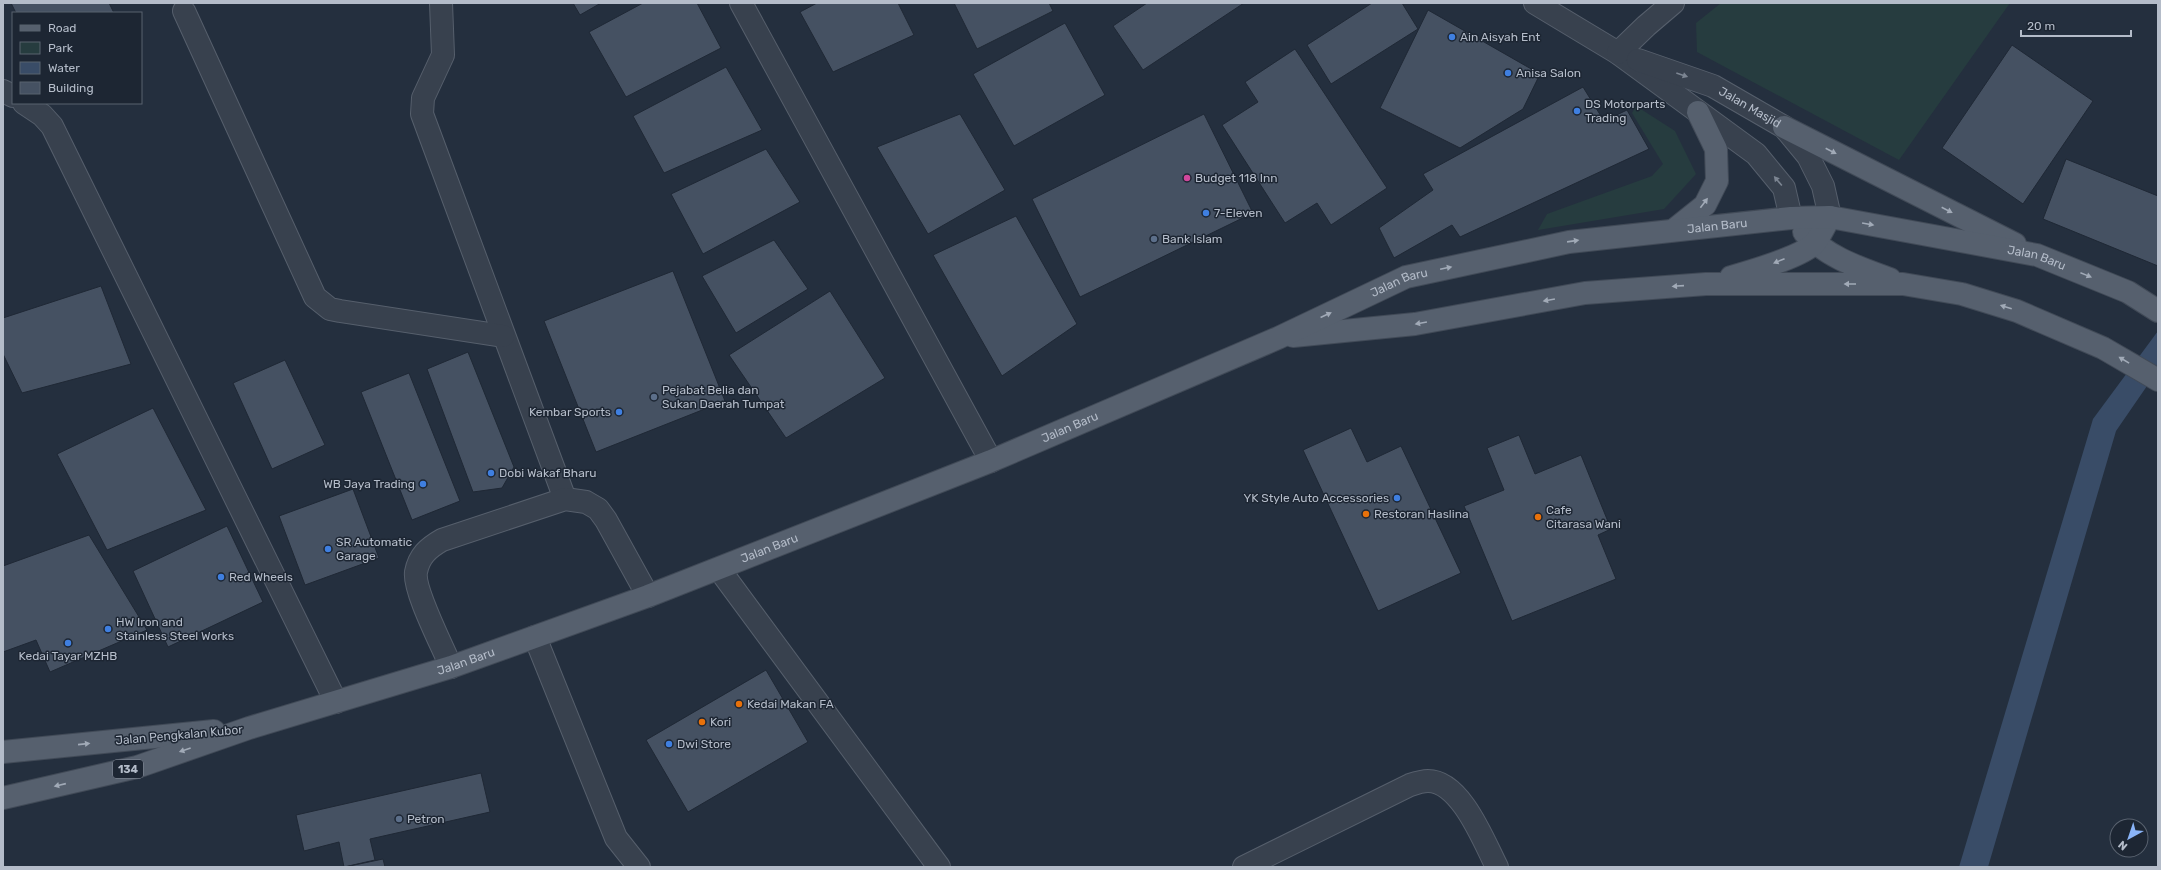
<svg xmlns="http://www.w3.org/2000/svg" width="2161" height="870" font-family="Rubik,sans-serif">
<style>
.green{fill:#263c3f}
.water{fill:#394c67}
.building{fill:#455162;stroke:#1f2835}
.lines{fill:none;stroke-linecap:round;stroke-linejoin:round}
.minor-casing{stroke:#565f6c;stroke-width:24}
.major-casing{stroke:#414a57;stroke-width:24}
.minor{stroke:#38414e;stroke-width:22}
.major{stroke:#56606e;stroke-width:22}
.oneway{fill:#7c8592}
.oneway2{fill:#a1aab7}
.shop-dot{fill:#3f7fe0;stroke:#1d2633;stroke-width:1.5}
.hotel-dot{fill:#d1479c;stroke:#1d2633;stroke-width:1.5}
.service-dot{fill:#5c6f8a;stroke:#1d2633;stroke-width:1.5}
.food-dot{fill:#e8710a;stroke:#1d2633;stroke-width:1.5}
.labels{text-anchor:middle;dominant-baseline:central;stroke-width:3;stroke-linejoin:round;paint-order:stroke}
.shield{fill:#1d2633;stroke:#878f9c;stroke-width:1}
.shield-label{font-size:11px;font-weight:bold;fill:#b4bcc9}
.poi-label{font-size:12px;fill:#b4bcc9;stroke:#1d2633;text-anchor:start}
.street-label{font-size:12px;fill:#b4bcc9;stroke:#1d2633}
</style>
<rect width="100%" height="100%" fill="#242f3e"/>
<g class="green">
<polygon points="1721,3 2010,3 1899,160 1697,52 1696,23"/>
<polygon points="1636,106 1675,131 1696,174 1664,209 1538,230 1547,214 1652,176 1663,164 1632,113"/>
</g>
<polygon class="water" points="2158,331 2158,370 2116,431 1988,867 1959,867 2093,419"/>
<g class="building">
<polygon points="11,3 109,3 114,13 16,13"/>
<polygon points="573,3 601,3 580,15"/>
<polygon points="643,3 697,3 721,48 626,97 589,32"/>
<polygon points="817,3 898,3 914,35 833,72 800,12"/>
<polygon points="954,3 1049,3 1053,11 977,49"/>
<polygon points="1147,3 1244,3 1143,70 1113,26"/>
<polygon points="1372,3 1402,3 1418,29 1331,84 1307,45"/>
<polygon points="1428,10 1540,74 1523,109 1460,148 1380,108"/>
<polygon points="1065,23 1105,95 1014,146 973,74"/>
<polygon points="2012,45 2093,101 2023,204 1942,148"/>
<polygon points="1295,49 1387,188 1331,225 1317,203 1285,223 1222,125 1258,102 1245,82"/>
<polygon points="726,67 762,130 664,173 633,116"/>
<polygon points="1583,87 1604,121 1627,110 1649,149 1460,237 1452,225 1394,258 1379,228 1433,190 1423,174"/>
<polygon points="960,114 1005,190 928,234 877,147"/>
<polygon points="1204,114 1253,213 1080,297 1032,199"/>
<polygon points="766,149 800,202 703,254 671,194"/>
<polygon points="2066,159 2158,196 2158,266 2043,219"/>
<polygon points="1016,216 1077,324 1002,376 933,255"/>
<polygon points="774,240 808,289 736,333 702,276"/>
<polygon points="673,271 725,401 596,452 544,321"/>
<polygon points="101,286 131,364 22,393 3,354 3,318"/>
<polygon points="830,291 885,378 786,438 729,355"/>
<polygon points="468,352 514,467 502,488 473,492 427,369"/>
<polygon points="285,360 325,445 272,469 233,383"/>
<polygon points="409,373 460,501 412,520 361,392"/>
<polygon points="153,408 206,510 107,550 57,454"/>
<polygon points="1351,428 1367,462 1401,446 1461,573 1378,611 1303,450"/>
<polygon points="1519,435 1535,474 1581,455 1611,529 1598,535 1616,579 1512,621 1464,506 1504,490 1487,448"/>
<polygon points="353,489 379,558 305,585 279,516"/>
<polygon points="227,526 263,602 168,647 133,571"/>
<polygon points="89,535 147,630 50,672 36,640 3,652 3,566"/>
<polygon points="766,670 808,742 688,812 646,740"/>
<polygon points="481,773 490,812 370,839 375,860 344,867 339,842 304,851 296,815"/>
<polygon points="383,859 385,867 345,867"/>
</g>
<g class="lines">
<g class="minor-casing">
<g id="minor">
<polyline points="441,3 443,55 423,98 422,114 565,499"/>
<polyline points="741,3 991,461"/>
<polyline points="1535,3 1618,53 1756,154 1784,188 1791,218"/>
<polyline points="184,11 315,297 330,309 340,311 503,336"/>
<polyline points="1618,53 1646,26 1673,3"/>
<path id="s1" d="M1638,60L1713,86L1784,127L1808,156L1823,186L1830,217"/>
<polyline points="3,91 13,96"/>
<polyline points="24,103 42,115 52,126 336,702"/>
<polyline points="719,569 939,867"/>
<polyline points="535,637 616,838 639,867"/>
<path d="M451,667C443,647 413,590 416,572C419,556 428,548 442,540L565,499L586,502L598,509L606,520L648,596"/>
<path d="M1244,867L1410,785C1416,783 1423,781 1428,781C1461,781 1484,842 1497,867"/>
</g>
</g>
<g class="major-casing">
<g id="major">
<polyline points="1784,127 2015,244"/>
<polyline points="1675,229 1705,205 1717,181 1716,149 1698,112"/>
<path d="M1804,232C1826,257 1860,268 1890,279"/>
<path d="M1731,277C1752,271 1798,258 1814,244C1820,237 1825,225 1830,217"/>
<polyline points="1293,336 1415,324 1585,293 1706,284 1903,284 1962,294 2017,311 2103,348 2158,380"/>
<polyline points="3,752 214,731"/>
<path id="s2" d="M3,798L137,767L249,728L451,667L648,596L991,461L1278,338L1406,277L1569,242L1791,218L1830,217L2037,255L2128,292L2158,311"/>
</g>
</g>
<use href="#minor" class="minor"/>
<use href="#major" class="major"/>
</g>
<defs><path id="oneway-solid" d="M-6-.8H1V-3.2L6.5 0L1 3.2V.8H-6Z"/></defs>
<g class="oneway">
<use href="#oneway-solid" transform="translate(1682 75) rotate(19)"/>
<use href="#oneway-solid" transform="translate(1778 181) rotate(-130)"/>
</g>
<g class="oneway2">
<use href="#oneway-solid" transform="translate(1831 151) rotate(27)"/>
<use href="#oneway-solid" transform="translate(1704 203) rotate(-53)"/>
<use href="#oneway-solid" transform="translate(1947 210) rotate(27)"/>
<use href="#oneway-solid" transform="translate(1868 224) rotate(10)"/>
<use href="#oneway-solid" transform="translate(1573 241) rotate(-8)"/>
<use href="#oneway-solid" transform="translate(1779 261) rotate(158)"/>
<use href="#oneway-solid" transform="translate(1446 268) rotate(-12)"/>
<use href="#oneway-solid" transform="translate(2086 275) rotate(22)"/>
<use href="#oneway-solid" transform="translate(1850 284) rotate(180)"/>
<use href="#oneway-solid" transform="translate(1678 286) rotate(176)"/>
<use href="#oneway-solid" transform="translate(1549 300) rotate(170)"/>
<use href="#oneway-solid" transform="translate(2006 307) rotate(-163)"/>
<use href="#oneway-solid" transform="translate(1326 315) rotate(-25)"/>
<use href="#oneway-solid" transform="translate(1421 323) rotate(170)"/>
<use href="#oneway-solid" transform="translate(2124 360) rotate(-149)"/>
<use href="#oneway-solid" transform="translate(84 744) rotate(-6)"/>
<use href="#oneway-solid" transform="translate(185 750) rotate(161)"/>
<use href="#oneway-solid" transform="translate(60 785) rotate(167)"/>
</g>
<g class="shop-dot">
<circle cx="1452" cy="37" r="4"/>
<circle cx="1508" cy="73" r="4"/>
<circle cx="1577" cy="111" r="4"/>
<circle cx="1206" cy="213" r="4"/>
<circle cx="619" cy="412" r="4"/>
<circle cx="491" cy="473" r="4"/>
<circle cx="423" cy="484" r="4"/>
<circle cx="1397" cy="498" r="4"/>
<circle cx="328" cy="549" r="4"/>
<circle cx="221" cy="577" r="4"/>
<circle cx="108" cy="629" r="4"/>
<circle cx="68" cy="643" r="4"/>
<circle cx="669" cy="744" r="4"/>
</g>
<circle class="hotel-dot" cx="1187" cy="178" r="4"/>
<g class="service-dot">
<circle cx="1154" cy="239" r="4"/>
<circle cx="654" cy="397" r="4"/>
<circle cx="399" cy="819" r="4"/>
</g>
<g class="food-dot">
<circle cx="1366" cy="514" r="4"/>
<circle cx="1538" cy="517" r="4"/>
<circle cx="739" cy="704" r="4"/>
<circle cx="702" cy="722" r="4"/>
</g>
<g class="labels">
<rect class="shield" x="113" y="760" width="30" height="18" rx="3"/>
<g class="shield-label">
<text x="128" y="769">134</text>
</g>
<g class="poi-label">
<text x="1460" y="37">Ain Aisyah Ent</text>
<text x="1516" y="73">Anisa Salon</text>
<text x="1585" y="104">DS Motorparts<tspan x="1585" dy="14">Trading</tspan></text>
<text x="1195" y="178">Budget 118 Inn</text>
<text x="1214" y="213">7-Eleven</text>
<text x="1162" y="239">Bank Islam</text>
<text x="662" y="390">Pejabat Belia dan<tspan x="662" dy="14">Sukan Daerah Tumpat</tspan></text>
<text x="611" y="412" text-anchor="end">Kembar Sports</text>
<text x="499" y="473">Dobi Wakaf Bharu</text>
<text x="415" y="484" text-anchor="end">WB Jaya Trading</text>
<text x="1389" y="498" text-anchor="end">YK Style Auto Accessories</text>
<text x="1546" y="510">Cafe<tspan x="1546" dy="14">Citarasa Wani</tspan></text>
<text x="1374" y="514">Restoran Haslina</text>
<text x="336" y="542">SR Automatic<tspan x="336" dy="14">Garage</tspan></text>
<text x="229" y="577">Red Wheels</text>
<text x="116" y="622">HW Iron and<tspan x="116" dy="14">Stainless Steel Works</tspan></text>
<text x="68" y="656" text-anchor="middle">Kedai Tayar MZHB</text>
<text x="747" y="704">Kedai Makan FA</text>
<text x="710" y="722">Kori</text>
<text x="677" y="744">Dwi Store</text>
<text x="407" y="819">Petron</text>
</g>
<g class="street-label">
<text stroke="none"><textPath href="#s1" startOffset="122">Jalan Masjid</textPath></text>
<text stroke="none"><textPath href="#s2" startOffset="1815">Jalan Baru</textPath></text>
<text stroke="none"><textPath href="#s2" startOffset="2139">Jalan Baru</textPath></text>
<text stroke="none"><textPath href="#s2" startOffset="1491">Jalan Baru</textPath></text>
<text stroke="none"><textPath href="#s2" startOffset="1131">Jalan Baru</textPath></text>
<text stroke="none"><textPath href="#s2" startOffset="807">Jalan Baru</textPath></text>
<text stroke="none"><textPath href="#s2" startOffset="483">Jalan Baru</textPath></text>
<text transform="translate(179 735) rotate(-5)">Jalan Pengkalan Kubor</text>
</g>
</g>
<rect width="2161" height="870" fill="none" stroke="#b4bcc9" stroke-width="8"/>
<rect x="12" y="12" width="130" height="92" fill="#1d2633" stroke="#59626f"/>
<rect x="20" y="25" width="20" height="6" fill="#56606e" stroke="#59626f"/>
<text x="48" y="32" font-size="12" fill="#b4bcc9">Road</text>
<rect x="20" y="42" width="20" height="12" fill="#263c3f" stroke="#59626f"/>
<text x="48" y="52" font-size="12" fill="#b4bcc9">Park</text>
<rect x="20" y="62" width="20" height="12" fill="#394c67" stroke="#59626f"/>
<text x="48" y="72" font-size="12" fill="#b4bcc9">Water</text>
<rect x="20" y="82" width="20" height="12" fill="#455162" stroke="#59626f"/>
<text x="48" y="92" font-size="12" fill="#b4bcc9">Building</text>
<g transform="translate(2129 838) rotate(220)"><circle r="19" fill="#1d2633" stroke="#59626f"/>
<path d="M0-3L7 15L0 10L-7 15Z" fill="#8ab4f8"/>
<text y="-6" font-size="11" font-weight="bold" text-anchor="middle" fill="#b4bcc9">N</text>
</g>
<path d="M2021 30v6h110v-6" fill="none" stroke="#b4bcc9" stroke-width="2"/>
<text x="2027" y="30" font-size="12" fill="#b4bcc9" stroke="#1d2633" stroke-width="3" paint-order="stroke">20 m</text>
</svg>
